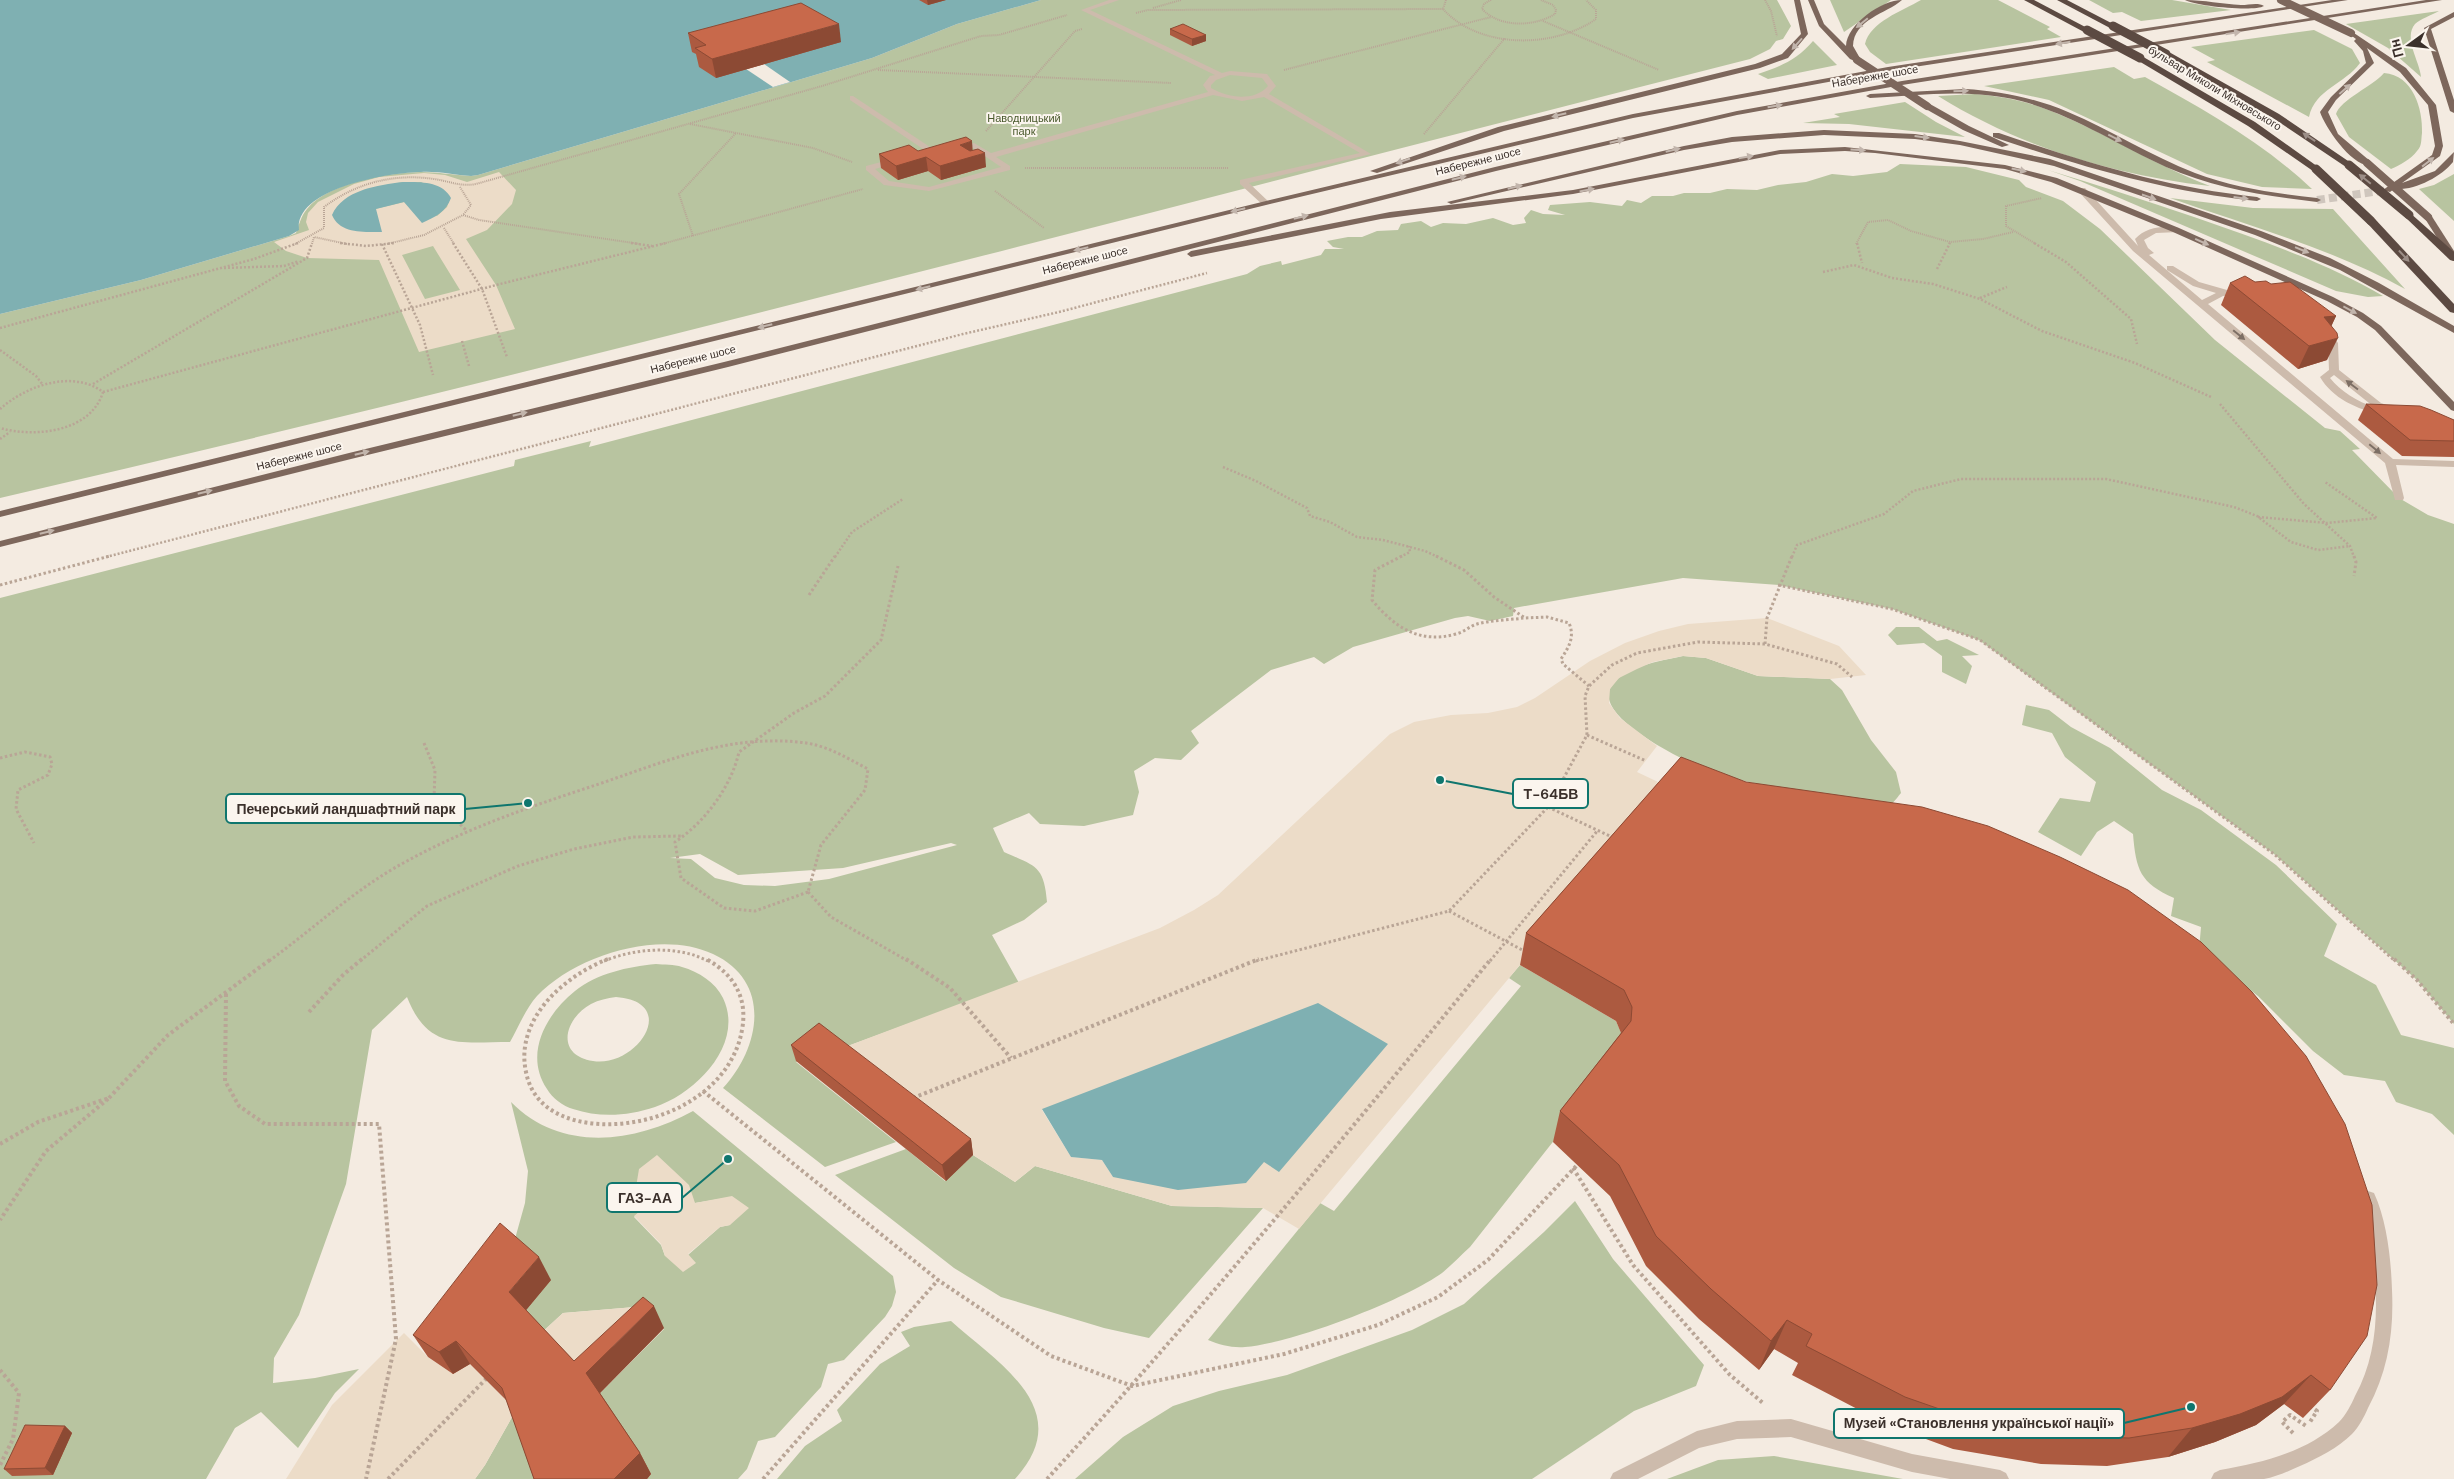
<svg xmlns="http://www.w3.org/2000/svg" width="2454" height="1479" font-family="'DM Sans',sans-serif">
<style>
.green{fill:#b8c4a0;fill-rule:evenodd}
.plaza{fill:#ecdcc8;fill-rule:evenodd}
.water{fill:#7fb0b2}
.pier{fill:#f4ebe1}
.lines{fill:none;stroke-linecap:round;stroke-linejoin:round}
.major-tunnel{stroke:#cfc6bd;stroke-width:8;stroke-dasharray:8 4;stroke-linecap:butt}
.path-far3{stroke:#b9a596;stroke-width:2;stroke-dasharray:1 1;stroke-linecap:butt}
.path-far2{stroke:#b9a596;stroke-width:2.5;stroke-dasharray:2 2;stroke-linecap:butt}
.path-far1{stroke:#b9a596;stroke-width:3;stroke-dasharray:2.5 2.5;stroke-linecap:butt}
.path{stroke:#b9a596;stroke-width:4;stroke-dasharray:3 3;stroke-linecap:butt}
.minor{fill:#cdbbac;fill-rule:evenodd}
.major{fill:#7d675c;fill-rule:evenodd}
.highway{fill:#5c4a42;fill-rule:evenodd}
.major-bridge{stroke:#7d675c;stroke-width:8}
.highway-bridge{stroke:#5c4a42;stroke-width:9}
.wall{fill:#ac5a40}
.shaded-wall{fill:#8c4a34}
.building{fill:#c8694b;stroke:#8c4a34}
.oneway{fill:#c2b5ac}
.oneway2{fill:#9c8e87}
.oneway3{fill:#7d6f65}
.labels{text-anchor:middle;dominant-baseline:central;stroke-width:4;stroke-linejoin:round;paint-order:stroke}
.far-street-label{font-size:11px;fill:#3b302b;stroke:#fbf5ee}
.far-park-label{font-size:11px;fill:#4a5a2e;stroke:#fbf5ee}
.leader{fill:none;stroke:#0f766e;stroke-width:2}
.callout-dot{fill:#0f766e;stroke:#fbf5ee;stroke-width:2}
.callout{fill:#fbf5ee;stroke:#0f766e;stroke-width:2}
.callout-label{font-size:14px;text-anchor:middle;font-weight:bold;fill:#3b302b}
</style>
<rect width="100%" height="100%" fill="#f4ebe1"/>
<g class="green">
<path d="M1041,0H1777L1791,26L1783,39L1776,41L1770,49L1750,59C1167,207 586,362 0,498V314L141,280L289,236L296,233C299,225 301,216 307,209C327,183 390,172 421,172C438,172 454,175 471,176L478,175L872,58L957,24Z"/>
<polygon points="1830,0 1891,0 1844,32"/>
<path d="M1921,0H1998L2050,27L2047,29L2061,37L1886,64L1870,52L1865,44C1870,22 1902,11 1921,0Z"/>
<polygon points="2089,0 2172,0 2231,10 2141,21 2122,12 2113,13"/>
<path d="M2439,11C2432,15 2420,19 2415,24C2403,38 2420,62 2421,77L2388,48L2346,24Z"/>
<path d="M2314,30L2352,49L2360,63C2345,84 2315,89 2309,117L2207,62L2215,60L2191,47Z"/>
<path d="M1813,41L1837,65L1768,79L1758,74C1780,67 1798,59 1813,41Z"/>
<path d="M2114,67L2134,79L2145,77C2205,110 2262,142 2312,189L2262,187L2207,174L2049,100L1984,86Z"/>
<path d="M2384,73C2413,75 2423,109 2422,133C2421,140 2422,146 2417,151C2411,159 2400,165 2391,169L2349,137L2336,114C2340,100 2373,86 2384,73Z"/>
<path d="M1975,94C1998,96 2021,100 2043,108C2100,129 2152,164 2210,186C2114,175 2020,147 1938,96Z"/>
<polygon points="1905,102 1936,122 1965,137 1849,124 1803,123 1840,117 1834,114"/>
<path d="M1900,164L1966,167L2019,180L2026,187L2063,201L2100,229L2215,340L2325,428L2340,431L2360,449L2352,450L2399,498L2428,515L2454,524V1024L2417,980L2274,854L1979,640L1892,609L1779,585L1683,578L1514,608L1513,616L1490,621L1468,616L1455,618L1353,647L1324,664L1314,657L1271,670L1191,731L1199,743L1181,760L1155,758L1134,771L1139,792L1133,815L1084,826L1040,824L1029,813L993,828L1004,852C1035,866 1044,865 1047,902L1024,920L992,935L1019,983L837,1050L796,1062L896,1142L825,1167L723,1088C760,1048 773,982 713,954C660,929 576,955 537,996C526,1008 518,1028 510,1042C461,1042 428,1051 407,997L372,1030L346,1184L299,1315L274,1358L273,1383L315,1378L359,1369L335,1393L298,1448L261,1412L235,1428L206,1479H0V598L514,466L515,460L591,441L589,447L1247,274L1260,266L1281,261L1282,265L1321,255L1325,249H1344L1333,247L1327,241L1348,237H1362L1377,231L1398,230L1401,224L1421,221L1431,227L1443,223L1466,224L1493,218L1513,225L1526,223L1524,218L1531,210L1543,214L1565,215L1548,210L1550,205L1590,202L1622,206L1627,200L1641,203L1652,196H1673L1684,193H1710L1727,189L1757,190L1778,185L1806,182L1832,174L1853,176L1887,172ZM951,843L957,845L829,879L775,886L744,885L715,878L691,859L670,858L700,854L738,875L843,868Z"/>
<path d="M2048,170C2098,185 2147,201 2197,218C2260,240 2325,262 2383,296L2368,297L2336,291L2080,181Z"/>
<polygon points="2454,174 2454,221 2419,189 2434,185"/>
<path d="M2170,198L2253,208L2333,209L2405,289C2331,248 2249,226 2170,198Z"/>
<polygon points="1896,627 1919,627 1937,641 1947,639 1979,655 1962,656 1972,666 1966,684 1942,672 1942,656 1924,643 1897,645 1888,635"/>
<path d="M1683,656L1706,658L1758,676L1830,679L1842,690L1871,740L1896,772L1901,793C1896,799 1890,808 1881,809C1854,812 1815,798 1788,791C1764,785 1738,780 1714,773C1692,765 1592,718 1611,687C1624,666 1660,661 1683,656Z"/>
<path d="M2026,705L2049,710L2071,727L2110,748L2162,790L2201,810L2276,865L2337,924L2324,956L2376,985L2401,1035L2454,1048V1135L2432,1114L2396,1102L2385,1081L2344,1075L2313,1051L2258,996L2199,950L2201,927L2171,916L2174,898C2140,883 2136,870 2133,834L2114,821L2097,832L2081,856L2038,832L2060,798L2090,802L2096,782L2065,757L2052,733L2022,725Z"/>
<path d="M656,964C664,965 674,964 682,967C699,972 715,982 723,998C745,1044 696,1093 655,1107C628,1116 600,1118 573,1109C563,1106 552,1098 547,1089C524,1055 545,1015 575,991C598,973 627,967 656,964ZM616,997C681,1002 637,1068 593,1061C555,1055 564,1019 591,1004C599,1000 607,998 616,997Z"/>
<path d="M1520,965L1616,1021L1624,1039L1623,1053L1470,1247C1461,1255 1452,1265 1442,1273C1403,1301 1293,1343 1245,1347C1232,1348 1220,1345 1208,1340L1320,1203L1334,1211L1521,986L1509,978Z"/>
<path d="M511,1102C561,1153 635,1143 693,1111L893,1276L896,1292L892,1306L885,1317L844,1360L828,1364L821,1387L775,1437L758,1441L747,1469L738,1479H647L651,1474L598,1395L664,1329L635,1307L563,1313L539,1335L522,1315L513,1246L525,1203L528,1171ZM652,1188L695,1203L732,1197L730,1225L720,1227L688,1255L665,1256L661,1245L634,1217L645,1207Z"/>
<polygon points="906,1149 945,1181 973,1155 1015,1182 1035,1166 1172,1206 1263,1208 1149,1338 1104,1328 1001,1297 954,1268 835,1175"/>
<polygon points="1575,1201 1613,1259 1704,1365 1696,1386 1634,1411 1532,1479 1075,1479 1123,1437 1173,1406 1219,1391 1287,1375 1412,1330 1464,1304 1544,1232"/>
<path d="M951,1321C999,1364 1078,1410 1015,1479H777L805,1446L842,1421L837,1410L880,1364L910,1346L901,1332L914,1327Z"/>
<polygon points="516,1410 540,1479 475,1479 485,1465"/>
<polygon points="1774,1456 1903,1479 1667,1479 1718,1460"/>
</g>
<g class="plaza">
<path d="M499,172L516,190L512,204L487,230L466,239L496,285L515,329L419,352L379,260L307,258L286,251L274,242L309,230L306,222L308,213L318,202L354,184L379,177L424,173L445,175L467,182ZM403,182H421L450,198L447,207L437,216L404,202L375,209L381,232L363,190ZM433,246L460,290L425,299L402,255Z"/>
<path d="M1767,618L1839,646L1866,675L1830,679L1758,676L1706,658L1683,656L1653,662L1637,669L1619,678L1610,689L1609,703L1620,718L1657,746L1637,772L1673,789L1651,1192L1610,1196L1553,1142L1624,1039L1616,1021L1530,953L1299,1229L1263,1208L1172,1206L1035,1166L1015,1182L973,1155L907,1100L837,1050L1160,928L1194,910L1218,895L1390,734L1414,722L1451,715L1488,713L1517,707L1535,698L1590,661L1625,643L1659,631L1688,624ZM1388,1044L1264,1162L1113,1177L1102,1160L1071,1157L1042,1110Z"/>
<polygon points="657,1155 689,1185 695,1203 732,1196 749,1208 730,1225 720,1227 688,1254 696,1263 683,1272 665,1256 661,1244 634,1216 645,1207 652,1188 636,1187 639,1169"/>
<polygon points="635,1307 586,1383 539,1335 563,1313"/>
<polygon points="404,1333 428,1357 453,1374 470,1364 516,1410 485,1465 475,1479 286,1479 332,1405"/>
</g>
<g class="water">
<path d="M0,0H1041L957,24L872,58L478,175L471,176C454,175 438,171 421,172C392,172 294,188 299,230L289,236L141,280L0,314Z"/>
<path d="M403,182C420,182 442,181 451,198C446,212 435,217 422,223L404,202L376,209L382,232C364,232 340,234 332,215C343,190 378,185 403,182Z"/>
<polygon points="1318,1003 1388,1044 1279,1172 1264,1162 1246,1183 1178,1190 1113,1177 1102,1160 1071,1157 1042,1109"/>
</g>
<polygon class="pier" points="764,64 790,82 773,87 746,69"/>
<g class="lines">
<polyline class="major-tunnel" points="2317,200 2387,190"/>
<g class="path-far3">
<path d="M1446,0L1443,9C1479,49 1553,49 1596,19V10L1586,0"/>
<path d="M1491,0L1484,4L1482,9C1500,28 1534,27 1555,14L1556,10L1553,5L1541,0"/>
<polyline points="1765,0 1771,11 1777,36"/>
<polyline points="1153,8 1181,0"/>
<polyline points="1136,13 1148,10 1443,9"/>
<polyline points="1543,21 1659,70"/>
<polyline points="878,70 1171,83"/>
<polyline points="1284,70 1491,17"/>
<polyline points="690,124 813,148 852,162"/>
<polyline points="986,131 1075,31 1082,29"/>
<polyline points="1424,134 1505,38"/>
<polyline points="1025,168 1229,168"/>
<polyline points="460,187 471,205 463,215 479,220 640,244"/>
<polyline points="995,191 1044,228"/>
<polyline points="444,228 454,244"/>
<polyline points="693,236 679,194 736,133"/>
<path d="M295,244L324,228V207C356,183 394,173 434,179C449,181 460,187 476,184L822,86L981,36L999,35L1067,15"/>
<polyline points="312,244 314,237 347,244"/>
<polyline points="387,244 424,235 463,215"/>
<polyline points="662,244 863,189"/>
<polyline points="1856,244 1868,222 1888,220 1911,231 1950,242 1983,239 2013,232"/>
<polyline points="1949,244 1950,242"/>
<polyline points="2036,244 2006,226 2006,206 2042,198"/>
</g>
<g class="path-far2">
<polyline points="340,243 366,246 395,243"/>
<polyline points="453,243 482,289 507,357"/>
<polyline points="631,243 652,246"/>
<polyline points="1857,243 1862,263"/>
<polyline points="2034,243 2066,262 2131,319 2137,344"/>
<polyline points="382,244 420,325 433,375"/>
<polyline points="224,268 284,266 299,261"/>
<polyline points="1937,269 1950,243"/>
<polyline points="1823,272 1854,265 1892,278 1933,284 1980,299 2042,331 2135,363 2211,397"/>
<polyline points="1980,298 2007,287"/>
<polyline points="0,328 254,259 298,243"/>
<polyline points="462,341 469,366"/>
<polyline points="0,350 36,376 43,385"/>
<polyline points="93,384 307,258 312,243"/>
<polyline points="103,392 496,285 666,243"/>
<polyline points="2220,404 2304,504 2350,546 2354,557"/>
<path d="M0,409C26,386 72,369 103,392C91,432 35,438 0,428"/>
<polyline points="0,439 10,432"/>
<polyline points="1223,467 1256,481 1307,508 1310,516 1330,522 1357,537 1383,540 1425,551 1438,557"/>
<polyline points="2258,517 2327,523 2377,518 2325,482"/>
<polyline points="106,557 963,334 1059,312 1207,273"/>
<polyline points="835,557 852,532 903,499"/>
<polyline points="1400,557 1410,552 1409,546"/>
<polyline points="1792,557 1797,545 1884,514 1913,491 1961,479 2106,479 2234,507 2257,516 2291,542 2318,550 2350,546"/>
</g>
<g class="path-far1">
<path d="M1402,556L1375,570L1372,600C1395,628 1420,644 1456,634C1464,632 1470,626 1477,624C1492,620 1509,620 1524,618"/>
<path d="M1436,556L1464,570L1494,597L1525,618L1547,617L1569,623C1575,637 1569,647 1561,659L1563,664L1589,686"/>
<polyline points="2354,556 2356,562 2354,576"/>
<polyline points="0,585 110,556"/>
<polyline points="1778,585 1892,609 1980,640 2274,854 2395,961"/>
<polyline points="809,595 835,556"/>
<polyline points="1765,644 1767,618 1792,556"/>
<polyline points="1587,735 1646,761"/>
<polyline points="424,743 435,770 434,800 467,831"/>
<polyline points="0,758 25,752 50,757 52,764 48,775 18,790 16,809 34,843"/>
<polyline points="1548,807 1614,838"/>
<path d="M808,892L755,911L724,908L681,878L675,842C705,822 731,787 739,752L794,713L825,696L881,640L898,566"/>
<polyline points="808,892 831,917 908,961"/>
<polyline points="1449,911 1526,952"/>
<path d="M269,961C316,927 356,888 407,861C467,828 532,806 596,785C664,762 725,735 798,742C825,744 845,757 868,769L865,790L821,845L808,892"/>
<polyline points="360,961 427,906 518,866 574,849 633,837 681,836"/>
<path d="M604,961C636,948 677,945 708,961"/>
<polyline points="1256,961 1449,911 1548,807 1587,735 1585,696 1589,686 1612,665 1637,653 1698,642 1765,644 1837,664 1852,677"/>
<polyline points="1490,961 1598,830"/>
</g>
<g class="path">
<path d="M608,959C575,972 541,998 529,1031C524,1045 523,1058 526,1072C531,1098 549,1113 574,1120C638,1137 729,1102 742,1030C748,998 734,974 706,959"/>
<polyline points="906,959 950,988 1011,1058"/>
<polyline points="2394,959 2417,980 2454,1024"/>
<polyline points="226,994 225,1081 239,1106 265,1124 379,1124 396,1339 366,1479"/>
<polyline points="309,1012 343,975 362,959"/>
<polyline points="703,1091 938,1280 1051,1356 1132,1386 1284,1354 1378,1325 1438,1297 1488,1260 1580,1162"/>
<polyline points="109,1098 168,1035 271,959"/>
<polyline points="913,1098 1259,959"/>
<polyline points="0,1144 38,1122 109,1098 46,1151 0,1220"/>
<polyline points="1573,1168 1633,1265 1730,1375 1763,1403"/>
<polyline points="0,1370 19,1393 13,1439 0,1465"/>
<polyline points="2310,1406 2317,1411 2310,1422"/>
<polyline points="2293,1433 2282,1422 2290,1415 2306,1426"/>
<polyline points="388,1479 486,1379"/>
<polyline points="763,1479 938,1280"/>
<path d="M1047,1479C1201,1311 1346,1135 1491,959"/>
</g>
<g class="minor">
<path d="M1109,0H1119L1090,10L1222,73L1230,71L1267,74L1276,86L1269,94L1371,154L1249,183L1270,203L1263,205L1240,184V180L1360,153L1264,97L1242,101L1213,95L996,157L1010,166V170L929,191L884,185L866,170V166L915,153L926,157L932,155L850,100V96H853L939,153L974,143L991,153L1208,92L1203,85L1210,76L1215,75L1081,10ZM1230,75L1262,78L1268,86C1254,102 1228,98 1211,88V85L1216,80ZM973,148L1001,167L929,187L889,181L875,169L914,158L925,162Z"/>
<path d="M2079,188H2085L2138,246L2135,239C2146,227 2164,225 2179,228V232L2156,233L2144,240L2148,248L2154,253L2149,255L2202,300L2216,293L2193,286L2167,270V266H2173L2199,282L2227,290H2245V294L2223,296L2208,304L2393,459L2454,461V467L2396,465L2404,498L2403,500H2395L2385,463L2133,251L2079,192Z"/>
<path d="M2325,329L2328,330L2338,343L2339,370L2381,403L2398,409V413L2386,411L2381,414C2358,410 2332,398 2320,377L2329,370L2328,343L2320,332ZM2334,375L2374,407C2358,402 2340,391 2330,378Z"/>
<path d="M2368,1191L2374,1193C2387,1221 2391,1259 2392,1290C2394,1332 2388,1371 2368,1408C2364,1417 2359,1427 2352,1434C2338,1448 2318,1458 2300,1466C2289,1471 2276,1477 2264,1479C2247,1479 2228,1479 2211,1479L2214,1473L2220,1470C2262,1463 2307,1452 2339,1422C2346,1415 2351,1405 2355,1396C2388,1336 2376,1261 2360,1198L2362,1193Z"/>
<polygon points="1791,1419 1912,1454 2000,1470 2006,1473 2009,1479 1950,1479 1912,1472 1791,1437 1737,1439 1699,1448 1638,1479 1610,1479 1613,1473 1697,1431 1737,1421"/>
</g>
<g class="major">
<polygon points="1794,0 1800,0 1808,34 1788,58 1760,68 1504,131 1377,173 1370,171 1498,127 1755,64 1782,54 1801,34"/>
<path d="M1808,0H1814L1824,24L1846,46C1847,24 1882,0 1902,0C1886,14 1854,19 1853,46L1861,60L1857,62L1850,59L1819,26Z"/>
<path d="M2185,0C2204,0 2222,4 2241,5C2249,5 2258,2 2264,6C2254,12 2195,6 2185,0Z"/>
<polygon points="2332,0 2348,0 1888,71 1633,118 1266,205 0,517 0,511 1266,201 1633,114 1888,67"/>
<polygon points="2426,0 2442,0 1902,85 1737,115 1496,171 728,367 351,459 0,547 0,541 349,453 724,362 1495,167 1737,111 1902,81"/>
<polygon points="2454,12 2454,17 2431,29 2454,100 2454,113 2450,111 2424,28"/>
<path d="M2351,31L2406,68L2436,105L2443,146L2440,156L2402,183L2435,171L2454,152L2453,162C2441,177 2414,191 2394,189L2390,192L2383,190L2432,155L2435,146L2428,105L2400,72L2367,48L2374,63L2336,100L2328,112L2338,134L2370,161V165C2352,167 2325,127 2320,112L2331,97L2366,63L2363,51L2354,41L2356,39L2348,33Z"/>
<path d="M1965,89C2000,91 2035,98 2068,112C2111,130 2151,156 2195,173C2234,188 2275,193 2317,198L2321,200L2317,202C2265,196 2214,188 2166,167C2118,145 2073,115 2021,101C1972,88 1920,95 1870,98L1866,96L1870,94Z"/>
<polygon points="1924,104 1930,104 1969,126 2009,145 2002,147 1963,130 1924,108"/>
<polygon points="1824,130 1915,134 1960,141 2050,159 2261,231 2330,258 2379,283 2454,326 2454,333 2340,270 2255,235 2054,166 1960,145 1915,139 1824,135 1732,142 1684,150 1451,204 1447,202 1684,146 1732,137"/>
<path d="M1993,133H1999C2084,162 2167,188 2257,197L2261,199L2257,201C2166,192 2080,166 1993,137Z"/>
<polygon points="1845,147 2005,165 2057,178 2179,228 2333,297 2363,313 2381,326 2454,402 2454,411 2451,410 2375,330 2357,317 2327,301 2173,232 2051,182 2005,169 1875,153 1845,151 1780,154 1573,194 1381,219 1191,257 1187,254 1191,251 1390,212 1573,190 1780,150"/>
<polygon points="2428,214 2431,215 2454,251 2454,261 2451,260 2424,217"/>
</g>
<g class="highway">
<polygon points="2024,0 2034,0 2091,30 2084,32"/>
<polygon points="2057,0 2067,0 2117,26 2110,28"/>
<polygon points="2163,52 2169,52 2279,114 2354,165 2346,167 2273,118 2163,56"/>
<polygon points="2140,55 2255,122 2321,169 2313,171 2248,126 2137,60 2136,58"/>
<polygon points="2409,212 2454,252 2454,261 2450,260 2405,217 2405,213"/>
<polygon points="2371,218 2375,219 2454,304 2454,313 2450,312 2367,223 2366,221"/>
</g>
<g class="major-bridge">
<polyline points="2281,0 2351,33"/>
<polyline points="1857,60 1927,106"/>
<polyline points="2367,163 2428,217"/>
</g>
<g class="highway-bridge">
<polyline points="2113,26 2166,54"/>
<polyline points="2087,30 2140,58"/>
<polyline points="2349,165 2409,215"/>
<polyline points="2316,169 2371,221"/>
</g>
</g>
<g class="wall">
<polygon points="919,0 946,0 928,5"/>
<polygon points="1170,29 1206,35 1206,41 1192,46 1170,35"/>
<polygon points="688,33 841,42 716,78 699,67 696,54 692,52"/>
<polygon points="973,150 986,167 941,180 928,171 898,180 881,168 879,154"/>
<polygon points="2255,282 2336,316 2331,326 2327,360 2298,369 2221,305 2230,283"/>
<polygon points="2366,404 2454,420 2454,457 2402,456 2358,420"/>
<polygon points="1681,757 2330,1390 2303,1418 2284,1404 2256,1425 2215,1442 2168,1457 2107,1466 2041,1464 1953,1449 1888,1425 1792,1375 1798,1363 1774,1349 1759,1370 1699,1319 1646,1266 1610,1196 1553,1142 1560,1111 1621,1033 1616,1021 1520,965 1526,933"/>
<polygon points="791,1045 971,1139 973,1155 946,1181 796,1061"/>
<polygon points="551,1280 526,1310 574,1361 664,1328 600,1393 640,1453 651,1474 647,1479 534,1479 507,1401 470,1364 453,1374 428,1357 413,1335"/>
<polygon points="65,1426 72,1433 53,1475 12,1476 4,1469"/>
</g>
<g class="shaded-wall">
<polygon points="927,0 946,0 928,5"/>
<polygon points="839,24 841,42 716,78 712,59"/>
<polygon points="1206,35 1206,41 1192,46 1192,39"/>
<polygon points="972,141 973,155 960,145"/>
<polygon points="985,153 986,167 941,180 940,166"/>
<polygon points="926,157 928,171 898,180 896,166"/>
<polygon points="2336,316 2326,338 2324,317"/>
<polygon points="2338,338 2327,360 2298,369 2309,346"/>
<polygon points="971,1139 973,1155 946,1181 942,1165"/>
<polygon points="539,1257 551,1280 522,1315 509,1292"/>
<polygon points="654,1306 664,1328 598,1395 586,1373"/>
<polygon points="1787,1320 1774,1349 1759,1370 1771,1341"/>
<polygon points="456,1341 470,1364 453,1374 439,1352"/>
<polygon points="2311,1375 2284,1404 2256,1425 2215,1442 2168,1457 2192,1428"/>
<polygon points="65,1426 72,1433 53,1475 45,1468"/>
<polygon points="640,1453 651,1474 647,1479 614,1479"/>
</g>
<g class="building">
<polygon points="801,3 839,24 712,59 695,48 706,45 688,33"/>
<polygon points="1183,24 1206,35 1192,39 1170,29"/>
<polygon points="966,137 972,141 960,145 970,151 978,149 985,153 940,166 926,157 896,166 879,154 909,145 918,151"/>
<polygon points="2245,276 2255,282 2266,281 2271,284 2290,282 2336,316 2324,317 2337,333 2338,338 2309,346 2230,283"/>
<polygon points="2366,404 2420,406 2431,410 2454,420 2454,441 2410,440"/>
<polygon points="1681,757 1746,782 1922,807 1988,826 2060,857 2128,890 2201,942 2252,992 2306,1056 2345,1124 2372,1205 2377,1285 2367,1336 2330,1390 2311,1375 2282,1397 2240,1414 2192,1428 2129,1438 2062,1436 1971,1420 1905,1397 1806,1346 1812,1334 1787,1320 1771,1341 1711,1289 1656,1236 1619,1165 1560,1111 1631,1021 1632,1007 1624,990 1526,933"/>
<polygon points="819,1023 971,1139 942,1165 791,1045"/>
<polygon points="500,1223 539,1257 509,1292 574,1361 643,1297 654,1306 586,1373 640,1453 614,1479 534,1479 502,1388 456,1341 439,1352 413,1335"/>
<polygon points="25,1425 65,1426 45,1468 4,1469"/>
</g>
<defs><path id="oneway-solid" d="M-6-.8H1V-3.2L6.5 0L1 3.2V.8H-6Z" transform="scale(1.25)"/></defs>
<g class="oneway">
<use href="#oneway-solid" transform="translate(1862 23) rotate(141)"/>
<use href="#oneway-solid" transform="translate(2233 33) rotate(-9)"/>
<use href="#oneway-solid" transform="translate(2063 43) rotate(171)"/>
<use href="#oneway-solid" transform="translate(1797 44) rotate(132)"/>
<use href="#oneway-solid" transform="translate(2345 89) rotate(-41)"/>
<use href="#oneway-solid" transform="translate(1961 91) rotate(-1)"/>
<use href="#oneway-solid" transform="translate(1775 106) rotate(-10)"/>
<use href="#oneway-solid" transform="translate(1559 115) rotate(166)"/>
<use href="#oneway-solid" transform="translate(1922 137) rotate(7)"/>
<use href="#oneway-solid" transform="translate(2115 138) rotate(26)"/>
<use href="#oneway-solid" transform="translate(1617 141) rotate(-13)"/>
<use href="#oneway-solid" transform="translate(1673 150) rotate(-13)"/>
<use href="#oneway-solid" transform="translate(1858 150) rotate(3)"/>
<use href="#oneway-solid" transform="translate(1746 157) rotate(-10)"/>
<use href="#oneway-solid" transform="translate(1403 161) rotate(161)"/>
<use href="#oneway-solid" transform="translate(2428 162) rotate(-38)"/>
<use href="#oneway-solid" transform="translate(2019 170) rotate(12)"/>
<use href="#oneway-solid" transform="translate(1459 178) rotate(-14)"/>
<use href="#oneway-solid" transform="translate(1515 187) rotate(-13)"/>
<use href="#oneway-solid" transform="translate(1587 190) rotate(-11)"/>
<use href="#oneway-solid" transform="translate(2149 197) rotate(19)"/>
<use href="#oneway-solid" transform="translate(2241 198) rotate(7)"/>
<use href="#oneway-solid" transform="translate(1238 210) rotate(166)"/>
<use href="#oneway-solid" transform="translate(1301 217) rotate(-14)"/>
<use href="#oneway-solid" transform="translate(2202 242) rotate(24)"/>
<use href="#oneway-solid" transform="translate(1081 249) rotate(167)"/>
<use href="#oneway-solid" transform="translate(2302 250) rotate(22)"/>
<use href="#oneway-solid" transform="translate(923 288) rotate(166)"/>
<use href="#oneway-solid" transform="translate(2350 310) rotate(28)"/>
<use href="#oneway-solid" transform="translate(765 326) rotate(166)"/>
<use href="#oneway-solid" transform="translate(520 414) rotate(-14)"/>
<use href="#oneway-solid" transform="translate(362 453) rotate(-14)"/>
<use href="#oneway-solid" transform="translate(205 492) rotate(-14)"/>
<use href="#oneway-solid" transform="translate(47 532) rotate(-14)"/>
</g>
<g class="oneway2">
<use href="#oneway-solid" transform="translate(2309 137) rotate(-146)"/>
<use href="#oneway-solid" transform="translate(2365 179) rotate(-141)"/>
<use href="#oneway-solid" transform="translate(2404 256) rotate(47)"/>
</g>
<g class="oneway3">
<use href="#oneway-solid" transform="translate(2239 335) rotate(39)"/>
<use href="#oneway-solid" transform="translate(2352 385) rotate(-143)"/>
<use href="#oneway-solid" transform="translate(2375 449) rotate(40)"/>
</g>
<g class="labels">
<g class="far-street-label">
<text transform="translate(1875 76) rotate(-10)">Набережне шосе</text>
<text transform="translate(2215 88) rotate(31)">бульвар Миколи Міхновського</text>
<text transform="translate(1478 161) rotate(-14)">Набережне шосе</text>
<text transform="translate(1085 260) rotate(-14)">Набережне шосе</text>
<text transform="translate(693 359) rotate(-14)">Набережне шосе</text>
<text transform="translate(299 456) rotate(-14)">Набережне шосе</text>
</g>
<g class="far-park-label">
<text x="1024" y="118">Наводницький<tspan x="1024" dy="13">парк</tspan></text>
</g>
</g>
<path class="leader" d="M1440 780L1513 794M528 803L465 809M728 1159L682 1198M2191 1407L2124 1423"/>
<g class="callout-dot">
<circle cx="1440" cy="780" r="5"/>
<circle cx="528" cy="803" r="5"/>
<circle cx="728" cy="1159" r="5"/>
<circle cx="2191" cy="1407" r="5"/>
</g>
<g class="callout">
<rect x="1513" y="779" width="75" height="29" rx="5"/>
<rect x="226" y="794" width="239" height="29" rx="5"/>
<rect x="607" y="1183" width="75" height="29" rx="5"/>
<rect x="1834" y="1409" width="290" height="29" rx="5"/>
</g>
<g class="callout-label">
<text x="1551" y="799">Т-64БВ</text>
<text x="346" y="814">Печерський ландшафтний парк</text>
<text x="645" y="1203">ГАЗ-АА</text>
<text x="1979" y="1428">Музей «Становлення української нації»</text>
</g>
<g transform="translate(2409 45) rotate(255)" stroke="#fbf5ee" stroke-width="4" paint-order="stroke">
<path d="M0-4L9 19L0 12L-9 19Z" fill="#3b302b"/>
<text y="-8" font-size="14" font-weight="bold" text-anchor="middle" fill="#3b302b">Пн</text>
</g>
</svg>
